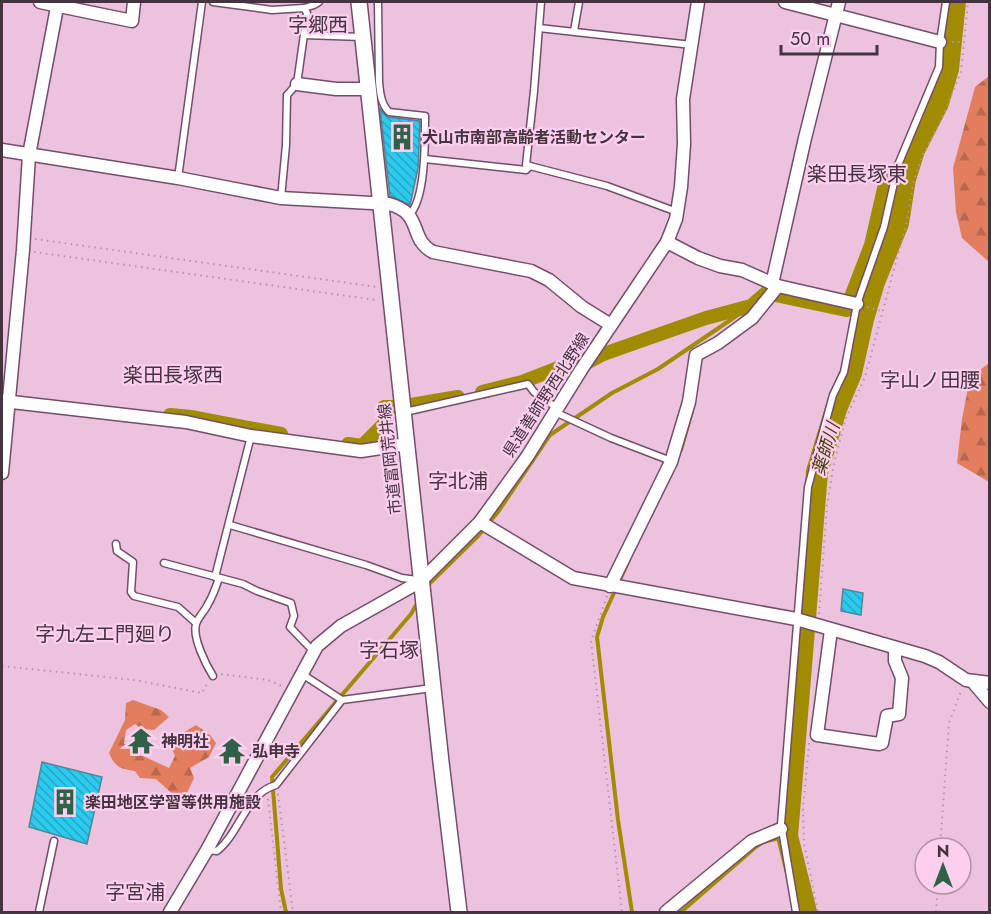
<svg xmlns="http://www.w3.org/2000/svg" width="991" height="914" font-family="Jost,'Noto Sans JP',sans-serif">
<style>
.forest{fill:url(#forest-firs)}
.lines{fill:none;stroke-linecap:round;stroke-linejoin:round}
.stream{stroke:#a18b00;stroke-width:4}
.canal{stroke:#a18b00;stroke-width:14}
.river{stroke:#a18b00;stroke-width:22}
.building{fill:url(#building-back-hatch);stroke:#508796;stroke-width:1.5}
.service-casing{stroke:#734e68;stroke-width:9}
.minor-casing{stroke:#734e68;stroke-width:15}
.tertiary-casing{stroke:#734e68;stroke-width:18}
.path{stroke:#b593aa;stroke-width:2;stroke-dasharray:1.5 4.5;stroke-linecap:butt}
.service{stroke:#fff;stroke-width:6}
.minor{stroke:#fff;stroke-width:12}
.tertiary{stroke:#fff;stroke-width:15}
.labels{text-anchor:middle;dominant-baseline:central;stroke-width:4.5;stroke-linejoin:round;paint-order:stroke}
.poi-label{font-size:16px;font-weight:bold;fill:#453440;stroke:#fbcfed;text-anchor:start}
.street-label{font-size:16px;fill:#453440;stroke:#fbcfed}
.water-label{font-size:18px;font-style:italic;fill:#494012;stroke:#fbcfed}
.quarter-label{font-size:20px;fill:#453440;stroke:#fbcfed}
</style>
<defs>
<pattern id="forest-firs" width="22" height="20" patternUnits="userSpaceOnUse" patternTransform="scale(1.5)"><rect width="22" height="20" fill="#e27d5e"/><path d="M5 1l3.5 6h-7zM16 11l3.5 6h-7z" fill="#b9674f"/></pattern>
<pattern id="building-back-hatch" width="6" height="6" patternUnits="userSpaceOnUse" patternTransform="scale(1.5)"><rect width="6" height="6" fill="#2bcbef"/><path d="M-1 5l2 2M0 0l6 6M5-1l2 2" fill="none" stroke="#27a6c3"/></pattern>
</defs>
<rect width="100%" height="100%" fill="#edc2df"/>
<g class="forest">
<polygon points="989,76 989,262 962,238 956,212 953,168 975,87"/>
<polygon points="989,363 989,482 957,463 962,419 970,378"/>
<path d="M133,700L161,710L169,717L154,730L142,729L135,724L126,730L124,744L131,747L134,752L169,768L175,756L169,741L196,725L210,735L216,743L209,757L190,768L194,778L188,791L178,799L156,779L140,778L135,771C120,769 115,767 109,753L125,720L126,703Z"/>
</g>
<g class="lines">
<g class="stream">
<polyline points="681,450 692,411"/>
<polyline points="629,560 603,617 597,637 618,820 632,912"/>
<polyline points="427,586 479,535 498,512 550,435 612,393 658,369 751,306"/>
<polyline points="286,912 281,889 272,777 411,614 419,600"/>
<polyline points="681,912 757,846 763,842 787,836"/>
</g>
<g class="canal">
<polyline points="482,392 522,382 558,368 579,367 601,355 646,339 706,318 751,306 766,293 846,310 871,245 886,180 905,179"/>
<polyline points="170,415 191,417 281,434"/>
<polyline points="348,444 362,446 385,423 384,407 399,407 458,397"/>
</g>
<polyline class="river" points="806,912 787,836 817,472 836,409 851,373 863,319 874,282 898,223 905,179 914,150 938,103 948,69 955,2"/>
</g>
<g class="building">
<polygon points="380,109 388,117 420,121 418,168 410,205 390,196"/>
<polygon points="843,589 863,593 861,615 841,611"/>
<polygon points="42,762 102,777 87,844 29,827"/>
</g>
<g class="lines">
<g class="service-casing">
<g id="service">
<polyline points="213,2 272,10 304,8 307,13 297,84 287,95 286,145 281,198"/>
<path d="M378,2L379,82C380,93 381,104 389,112L425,116C425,139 426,200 409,215"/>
<polyline points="541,2 534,91 526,165 607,186 677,212"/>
<polyline points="304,8 314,5 319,2"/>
<polyline points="539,28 692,45"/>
<polyline points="574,31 579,2"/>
<polyline points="304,35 362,37"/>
<polyline points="425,159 526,170 530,166"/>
<polyline points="178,178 202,2"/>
<polyline points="405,412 528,384 534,392 557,408"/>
<polyline points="555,412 611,438 671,461"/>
<polyline points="230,525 366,565 402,578 417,580"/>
<polyline points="116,544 117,551 133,562 131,592 134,596 178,607 196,623"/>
<polyline points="164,563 243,584 257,591 291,603 294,616 290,627 314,652"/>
<polyline points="215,577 251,436"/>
<polyline points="302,674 342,700"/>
<path d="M213,676C206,665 192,637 196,624C198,617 205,611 208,604C213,596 216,587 219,578"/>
<path d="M207,850L217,851C240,833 246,793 276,785L342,700L432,688"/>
<polyline points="39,912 54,841"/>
<polyline points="796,912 781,824 808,487 833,395 844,372 857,304 884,227 898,165 939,67 940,42 946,2"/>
</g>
</g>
<g class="minor-casing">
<g id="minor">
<polyline points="40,2 132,21 134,2"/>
<polyline points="785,2 940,42"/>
<polyline points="297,84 336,89 368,89"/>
<path d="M2,150L178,178L281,198L389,204C424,213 408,239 433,252L531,271L549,280L582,307L611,325"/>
<polyline points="667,242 698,258 720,266 742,270 778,286 857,304"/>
<polyline points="772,284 805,138 839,2"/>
<polyline points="3,401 186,422 251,436 361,451 407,444"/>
<polyline points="2,473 23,250 29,155 58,2"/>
<polyline points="480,522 573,578 796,619 925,656 939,662 966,680 990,683"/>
<polyline points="610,586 671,462 689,402 696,355 718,343 752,318 778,286"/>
<polyline points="831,630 817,735 879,744 882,743 887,716 899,714 902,678 895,661 895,648"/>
<polyline points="973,682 990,702"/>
<polyline points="170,912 207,850 317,646 341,626 421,581 480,522 527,457 581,370 667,242 676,219 681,187 684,144 683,99 698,2"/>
<polyline points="666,912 752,841 781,829"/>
</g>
</g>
<g class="tertiary-casing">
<polyline id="tertiary" points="359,2 441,762 459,912"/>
</g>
<g class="path">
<polyline points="952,42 964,42"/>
<polyline points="35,239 377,287"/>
<polyline points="34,252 376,300"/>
<polyline points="867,307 882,311"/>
<polyline points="607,596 591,641 622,912"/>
<polyline points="819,614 827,505 834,463 846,418 865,377 907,221 913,184 922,156 941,120 961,72 968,2"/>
<polyline points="2,666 134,680 202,693 207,684"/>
<polyline points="221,674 268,680 282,686"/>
<polyline points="809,743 803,809 804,843 818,912"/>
<polyline points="278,794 293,912"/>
<polyline points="268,799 281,912"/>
<polyline points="940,848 949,723 961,691"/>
<polyline points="936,912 938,884"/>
</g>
<use href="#service" class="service"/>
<use href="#minor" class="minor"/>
<use href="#tertiary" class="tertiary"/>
</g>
<defs>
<g id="building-bare" transform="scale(2.07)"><path d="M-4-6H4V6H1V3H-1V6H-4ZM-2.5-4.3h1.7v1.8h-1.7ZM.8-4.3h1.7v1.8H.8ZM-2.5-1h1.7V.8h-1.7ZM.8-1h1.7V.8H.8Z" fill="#2e6146" stroke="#fbcfed" stroke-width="2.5" paint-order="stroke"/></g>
<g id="temple-bare" transform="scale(2.07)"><path d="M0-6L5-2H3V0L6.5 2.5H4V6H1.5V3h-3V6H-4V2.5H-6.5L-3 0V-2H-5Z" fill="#2e6146" stroke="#fbcfed" stroke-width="2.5" paint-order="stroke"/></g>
</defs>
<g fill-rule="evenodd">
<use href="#building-bare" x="402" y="137"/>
<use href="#temple-bare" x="141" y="741"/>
<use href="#temple-bare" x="232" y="751"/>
<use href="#building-bare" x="65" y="802"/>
</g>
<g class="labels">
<g class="poi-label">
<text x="422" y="137">犬山市南部高齢者活動センター</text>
<text x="161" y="741">神明社</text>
<text x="252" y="751">弘申寺</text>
<text x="85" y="802">楽田地区学習等供用施設</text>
</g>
<g class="street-label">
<text transform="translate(546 395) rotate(-57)">県道善師野西北野線</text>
<text transform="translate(390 459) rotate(-96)">市道富岡荒井線</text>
</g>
<g class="water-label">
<text transform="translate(826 449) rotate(-73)">薬師川</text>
</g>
<g class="quarter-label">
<text x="318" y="25">字郷西</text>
<text x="857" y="174">楽田長塚東</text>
<text x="173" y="375">楽田長塚西</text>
<text x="930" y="380">字山ノ田腰</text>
<text x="458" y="481">字北浦</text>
<text x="105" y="634">字九左エ門廻り</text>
<text x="389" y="650">字石塚</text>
<text x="135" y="892">字宮浦</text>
</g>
</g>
<rect width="991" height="914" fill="none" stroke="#453440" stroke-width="6"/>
<g transform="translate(943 866)"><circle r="28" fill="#fbcfed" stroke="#b291a8" stroke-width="1.5"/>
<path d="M0-4.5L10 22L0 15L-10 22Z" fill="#2e6146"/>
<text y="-9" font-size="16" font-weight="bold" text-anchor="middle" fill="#453440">N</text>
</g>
<path d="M781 45v9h96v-9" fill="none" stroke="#453440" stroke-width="3"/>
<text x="790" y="45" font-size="18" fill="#453440" stroke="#fbcfed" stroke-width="4.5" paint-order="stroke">50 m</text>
</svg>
